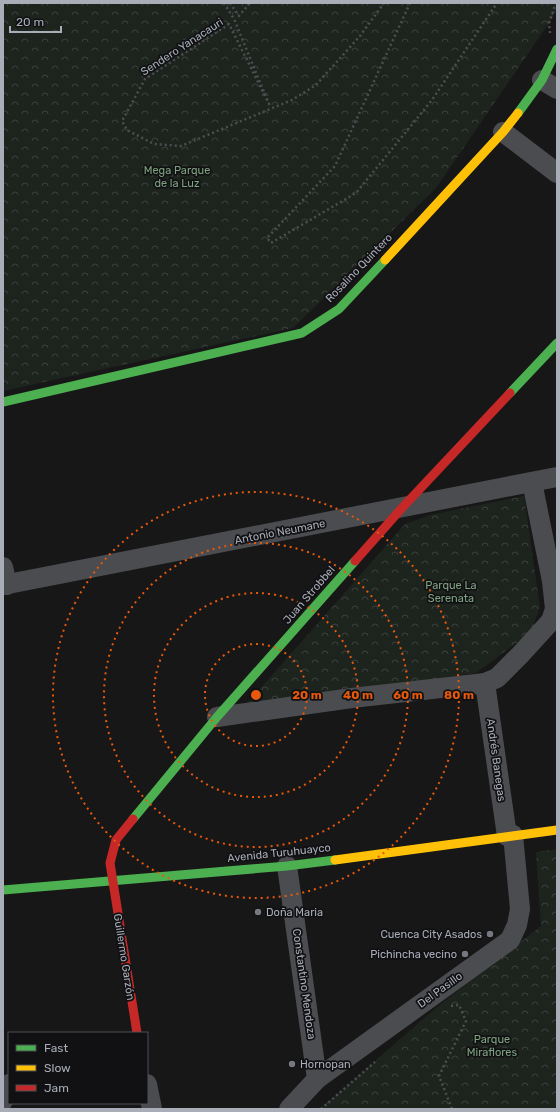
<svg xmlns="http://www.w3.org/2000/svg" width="560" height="1112" font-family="Rubik,sans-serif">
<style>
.park{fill:url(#park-crowns)}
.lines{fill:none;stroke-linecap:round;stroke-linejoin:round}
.path{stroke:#4d4e52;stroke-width:2.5;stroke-dasharray:2 3;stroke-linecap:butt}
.street{stroke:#4b4c50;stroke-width:20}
.fast{stroke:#4caf50;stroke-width:9}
.slow{stroke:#ffc107;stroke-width:9}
.jam{stroke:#c62828;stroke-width:9}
.ring{fill:none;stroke:#e8590c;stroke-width:2;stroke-dasharray:2 4}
.poi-dot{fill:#757880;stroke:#111113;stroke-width:1.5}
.labels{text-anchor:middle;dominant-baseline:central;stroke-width:3.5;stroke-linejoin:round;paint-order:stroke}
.street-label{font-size:11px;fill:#a8adb8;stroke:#111113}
.park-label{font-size:11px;fill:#7fa381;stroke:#111113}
.poi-label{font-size:11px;fill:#a8adb8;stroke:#111113;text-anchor:start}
.centre{fill:#e8590c;stroke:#111113;stroke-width:2}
.ring-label{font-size:12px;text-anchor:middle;font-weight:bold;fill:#e8590c;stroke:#111113;stroke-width:3.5;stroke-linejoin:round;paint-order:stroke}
</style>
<defs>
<pattern id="park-crowns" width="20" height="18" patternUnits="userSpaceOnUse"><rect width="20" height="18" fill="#1d241e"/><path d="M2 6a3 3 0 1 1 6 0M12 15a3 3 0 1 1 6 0" fill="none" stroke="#3b413d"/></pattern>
</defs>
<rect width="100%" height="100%" fill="#171717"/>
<g class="park">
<polygon points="3,3 557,3 557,9 549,23 436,188 293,328 3,391"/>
<polygon points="524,496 540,607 531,632 476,673 244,707 405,524 430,515"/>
<polygon points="557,849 557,1109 320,1109 437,1007 541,926 536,852"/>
</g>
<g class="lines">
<g class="path">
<polyline points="224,3 234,19 269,104 229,24 145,79 122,121 127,130 154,144 181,146 292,100 316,85 360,36 384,3"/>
<polyline points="230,3 239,16 250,3"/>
<polyline points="410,3 335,166 267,238 271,243 356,193 432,100 497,3"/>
<polyline points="550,33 549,23 556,3"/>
<polyline points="451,1006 459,1005 466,1021 439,1076 452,1109"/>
<polyline points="321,1109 375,1062"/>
</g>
<g class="street">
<polyline points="542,80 557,89"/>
<polyline points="503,132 557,173"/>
<polyline points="3,567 7,585"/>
<polyline points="3,585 557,477"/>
<polyline points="485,683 507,836"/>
<polyline points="217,717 352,698 485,683 497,678 520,655 551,621 555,609 552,581 532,482"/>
<polyline points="287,866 317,1079"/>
<polyline points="147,1084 152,1109"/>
<polyline points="3,1101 9,1084"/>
<polyline points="289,1109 317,1079 510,940 517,925 520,909 513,835"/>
</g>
<g class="fast">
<polyline points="518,113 542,80 557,49"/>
<polyline points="510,393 557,343"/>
<polyline points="3,402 302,333 339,309 385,260"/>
<polyline points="133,819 217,717 355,561"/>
<polyline points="3,890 287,866 335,860"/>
</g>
<g class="slow">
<polyline points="385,260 503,132 518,113"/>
<polyline points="335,860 557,830"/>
</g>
<g class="jam">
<polyline points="355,561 401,509 510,393"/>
<polyline points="133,819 116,840 110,863 137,1033"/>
</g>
</g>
<g class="ring">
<circle cx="256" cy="695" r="51"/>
<circle cx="256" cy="695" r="102"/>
<circle cx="256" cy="695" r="152"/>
<circle cx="256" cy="695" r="203"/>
</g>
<g class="poi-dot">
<circle cx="258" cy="912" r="4"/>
<circle cx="490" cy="934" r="4"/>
<circle cx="465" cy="954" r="4"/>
<circle cx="292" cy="1064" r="4"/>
</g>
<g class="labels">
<g class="street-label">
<text transform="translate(182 47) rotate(-33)">Sendero Yanacauri</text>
<text transform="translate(359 268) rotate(-46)">Rosalino Quintero</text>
<text transform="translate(280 532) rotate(-11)">Antonio Neumane</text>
<text transform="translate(309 595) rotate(-49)">Juan Strobbel</text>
<text transform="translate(496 760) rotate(82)">Andrés Banegas</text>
<text transform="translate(279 853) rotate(-6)">Avenida Turuhuayco</text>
<text transform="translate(124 957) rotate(81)">Guillermo Garzón</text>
<text transform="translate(304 984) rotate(82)">Constantino Mendoza</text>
<text transform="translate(440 990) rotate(-36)">Del Pasillo</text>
</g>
<g class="park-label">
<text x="177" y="170">Mega Parque<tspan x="177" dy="13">de la Luz</tspan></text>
<text x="451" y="585">Parque La<tspan x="451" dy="13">Serenata</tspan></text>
<text x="492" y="1039">Parque<tspan x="492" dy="13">Miraflores</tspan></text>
</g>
<g class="poi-label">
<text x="266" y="912">Doña Maria</text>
<text x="482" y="934" text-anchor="end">Cuenca City Asados</text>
<text x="457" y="954" text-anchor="end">Pichincha vecino</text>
<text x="300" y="1064">Hornopan</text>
</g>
</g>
<circle cx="256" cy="695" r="6" class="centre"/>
<g class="ring-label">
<text x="307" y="699">20 m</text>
<text x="358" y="699">40 m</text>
<text x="408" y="699">60 m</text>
<text x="459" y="699">80 m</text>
</g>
<rect width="560" height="1112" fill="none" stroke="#a8adb8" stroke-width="8"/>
<rect x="8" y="1032" width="140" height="72" fill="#111113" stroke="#4d4f55"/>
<rect x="16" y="1045" width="20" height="6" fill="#4caf50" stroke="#4d4f55"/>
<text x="44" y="1052" font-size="12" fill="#a8adb8">Fast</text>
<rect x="16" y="1065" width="20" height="6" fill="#ffc107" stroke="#4d4f55"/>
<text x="44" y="1072" font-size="12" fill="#a8adb8">Slow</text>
<rect x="16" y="1085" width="20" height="6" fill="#c62828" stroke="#4d4f55"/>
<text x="44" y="1092" font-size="12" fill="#a8adb8">Jam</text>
<path d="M10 26v6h51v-6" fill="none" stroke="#a8adb8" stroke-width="2"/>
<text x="16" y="26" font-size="12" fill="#a8adb8" stroke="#111113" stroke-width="3" paint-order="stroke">20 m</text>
</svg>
